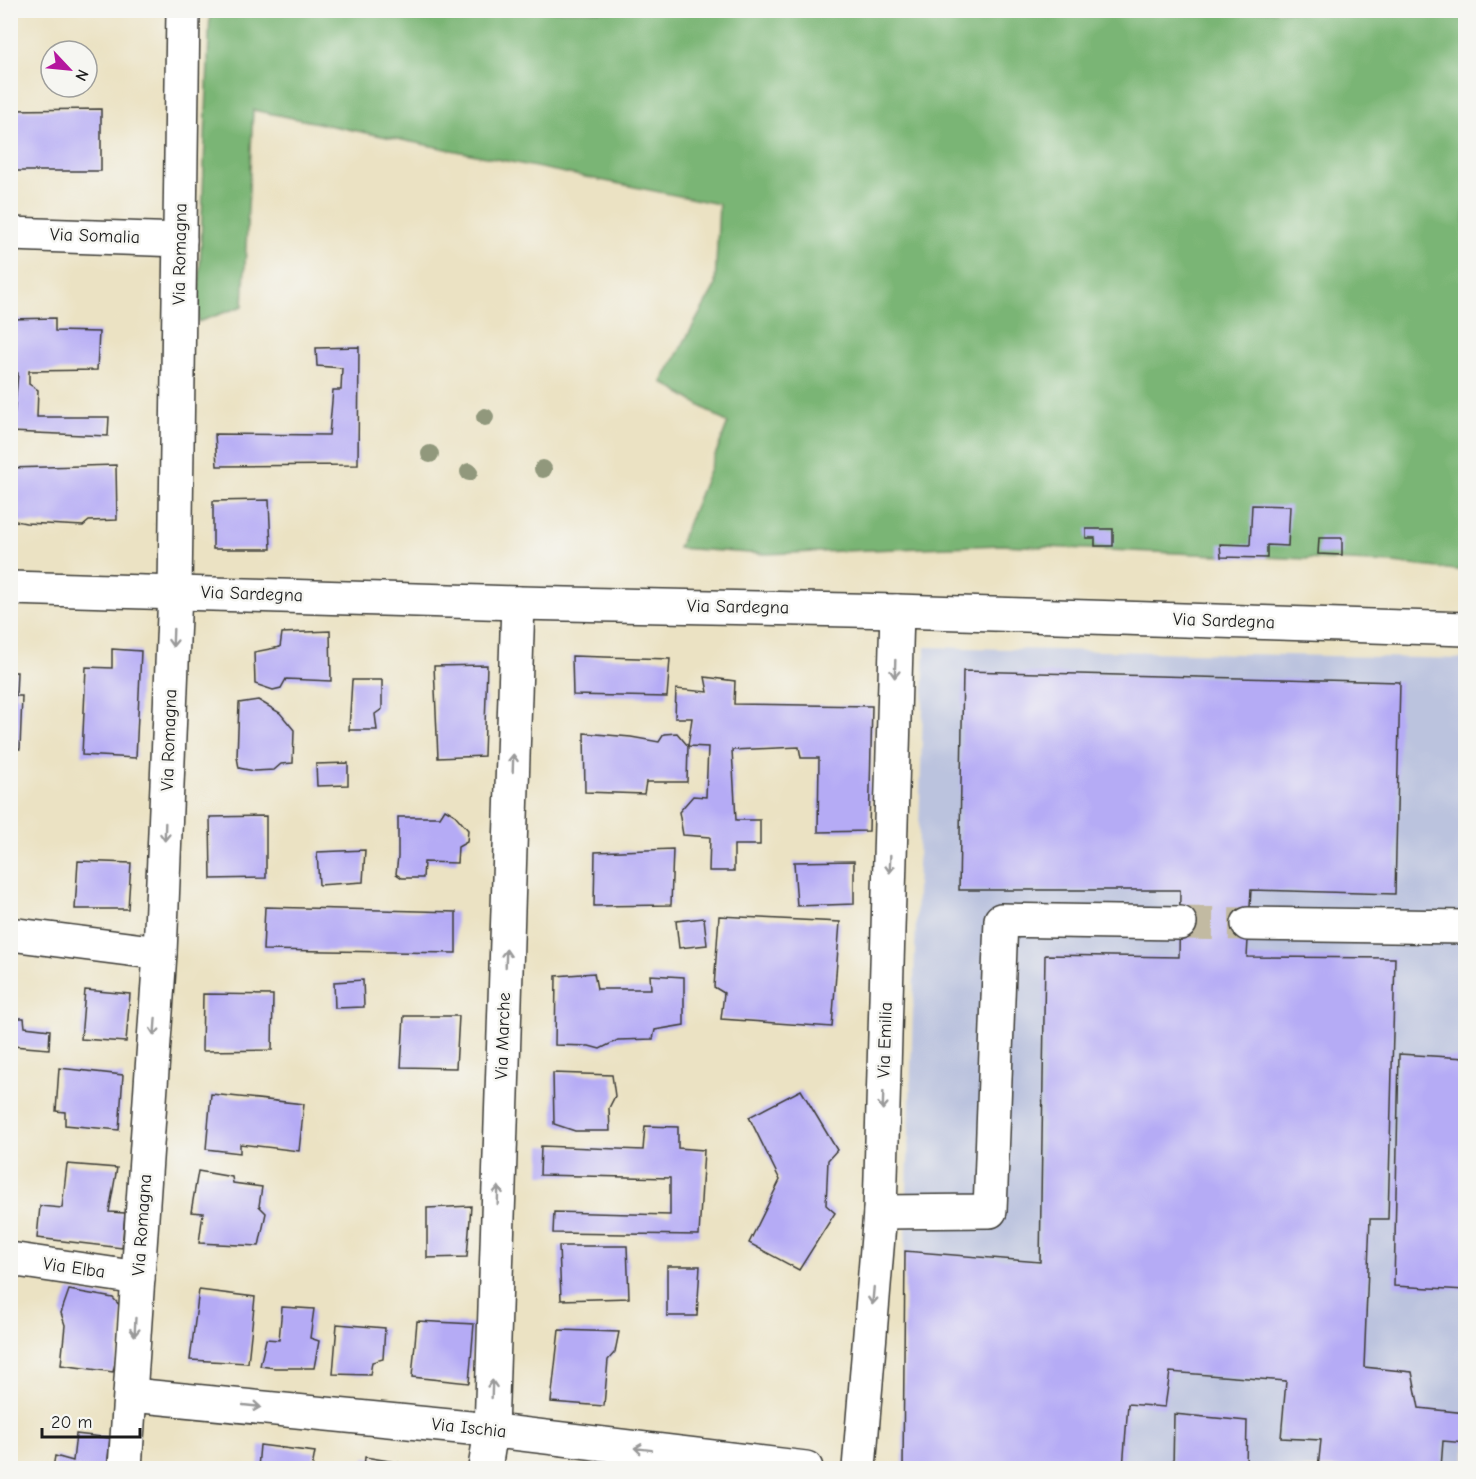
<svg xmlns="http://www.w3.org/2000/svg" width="1476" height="1479" font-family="'Comic Neue',sans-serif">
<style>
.industrial{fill:#bbc3de}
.forest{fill:#7ab574;stroke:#4b6848;stroke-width:1.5}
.building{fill:#b5abf5}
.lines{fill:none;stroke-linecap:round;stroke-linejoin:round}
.minor-tunnel{stroke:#c2baa2;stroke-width:33;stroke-dasharray:33 16;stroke-linecap:butt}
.minor-casing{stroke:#3b3a35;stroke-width:36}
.minor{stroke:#fff;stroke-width:33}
.tree{fill:#91987c}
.oneway{stroke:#999}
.labels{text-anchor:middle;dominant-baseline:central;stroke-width:5;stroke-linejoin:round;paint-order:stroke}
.street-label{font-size:18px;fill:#1c1c1c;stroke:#f6f6f2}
</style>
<rect width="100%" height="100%" fill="#f6f6f2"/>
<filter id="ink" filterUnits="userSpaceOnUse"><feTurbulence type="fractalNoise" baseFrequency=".0167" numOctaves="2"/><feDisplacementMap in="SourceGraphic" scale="12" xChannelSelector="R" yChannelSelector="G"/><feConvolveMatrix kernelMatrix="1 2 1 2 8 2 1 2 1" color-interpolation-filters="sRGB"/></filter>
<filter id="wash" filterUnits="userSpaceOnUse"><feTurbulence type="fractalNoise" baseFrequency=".008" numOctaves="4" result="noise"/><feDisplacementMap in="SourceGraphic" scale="24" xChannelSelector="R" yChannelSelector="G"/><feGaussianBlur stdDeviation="1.35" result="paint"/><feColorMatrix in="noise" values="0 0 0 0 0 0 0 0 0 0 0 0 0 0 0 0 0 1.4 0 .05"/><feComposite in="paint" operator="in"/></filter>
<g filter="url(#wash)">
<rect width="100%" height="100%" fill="#ebe2c3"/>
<polygon class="industrial" points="925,647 1465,659 1466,867 1460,1028 1466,1030 1465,1468 903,1468 905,1251"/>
<polygon class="forest" points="210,11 1465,11 1465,571 1393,563 1001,545 764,554 678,548 728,423 662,382 715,286 719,204 253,110 243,306 198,322"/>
<g id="blocks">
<g class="building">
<polygon points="101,109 101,171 10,171 10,110"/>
<polygon points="55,318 55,331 99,332 97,370 29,371 29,384 38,390 37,417 109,417 108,436 10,432 10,417 14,417 18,373 11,368 10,319"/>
<polygon points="359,347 358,465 217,466 215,434 329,435 333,390 341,390 342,368 317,366 316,348"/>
<polygon points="116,465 117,520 89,521 83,526 26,523 10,520 10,468"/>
<polygon points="269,500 271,549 213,549 213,501"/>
<polygon points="1252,505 1290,506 1288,546 1267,545 1267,558 1221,557 1220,544 1250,545"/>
<polygon points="1086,529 1113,529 1113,546 1095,546 1095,538 1086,538"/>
<polygon points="1319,538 1342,538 1342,555 1318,554"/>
<polygon points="330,631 331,681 286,679 281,688 273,690 255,684 254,652 280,647 282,633"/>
<polygon points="112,649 141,651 136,758 82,755 86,667 112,668"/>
<polygon points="572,656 670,659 667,697 573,695"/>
<polygon points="487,665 484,756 438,758 434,666"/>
<polygon points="963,671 1400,682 1395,894 1251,890 1247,957 1395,958 1388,1219 1370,1219 1364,1367 1412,1372 1419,1408 1466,1413 1466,1443 1443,1441 1441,1468 1318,1468 1321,1440 1281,1438 1286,1381 1170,1372 1165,1407 1128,1404 1123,1468 903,1468 905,1251 1040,1262 1045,955 1179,957 1180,890 959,890"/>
<polygon points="10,672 17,672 16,696 22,696 20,749 10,749"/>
<polygon points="705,677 735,681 734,704 872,706 869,831 818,832 819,758 801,758 799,747 732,750 736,820 760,820 760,845 734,845 734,871 709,871 710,837 683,835 679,812 693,796 706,797 708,747 688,746 692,718 675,718 676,689 708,692"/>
<polygon points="352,680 382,680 382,709 375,714 377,730 349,730"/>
<polygon points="258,700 280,713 294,730 293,763 281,764 274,770 254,771 239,768 237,757 239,703"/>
<polygon points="584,733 631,737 659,742 664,734 677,733 688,746 687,782 646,782 644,794 585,792"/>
<polygon points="348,763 348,785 317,786 316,764"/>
<polygon points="445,809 455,815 468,830 467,842 458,847 457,863 424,862 423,878 402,878 396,874 398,857 398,817 440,817"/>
<polygon points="266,816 266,878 211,879 210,817"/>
<polygon points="673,849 671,905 594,906 595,852"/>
<polygon points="365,850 363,882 319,885 317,852"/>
<polygon points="78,861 131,863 128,909 75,909"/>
<polygon points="854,861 854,904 797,906 794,862"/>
<polygon points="265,907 456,912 456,953 263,950"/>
<polygon points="719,916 840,922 832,1027 721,1019 724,993 714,987"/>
<polygon points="704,918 707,945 679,948 676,921"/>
<polygon points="594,973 597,989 651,989 650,975 684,977 684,1025 655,1030 653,1039 618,1040 600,1049 589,1046 555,1045 556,976"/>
<polygon points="363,980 364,1007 335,1008 334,982"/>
<polygon points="85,990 130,994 126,1042 81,1039"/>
<polygon points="203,994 273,995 272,1050 202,1051"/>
<polygon points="404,1016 459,1016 456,1068 401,1067"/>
<polygon points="15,1018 24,1018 25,1027 50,1030 49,1049 13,1046"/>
<polygon points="1399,1054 1466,1058 1466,1290 1394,1286"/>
<polygon points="59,1068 123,1075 119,1130 65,1125 65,1112 56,1111"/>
<polygon points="553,1073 612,1075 615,1096 609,1108 610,1131 575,1131 554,1124"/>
<polygon points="801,1090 837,1150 828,1160 826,1205 835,1213 799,1270 749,1243 780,1180 749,1117"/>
<polygon points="211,1094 304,1104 299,1151 240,1144 240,1153 206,1149"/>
<polygon points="645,1126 678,1127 678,1148 704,1150 699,1235 553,1233 554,1212 670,1215 670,1178 540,1175 541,1146 643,1150"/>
<polygon points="67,1164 117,1168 109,1212 125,1213 122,1248 37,1238 40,1206 62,1208"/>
<polygon points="198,1171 232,1177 233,1183 262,1187 259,1206 266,1213 259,1246 199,1243 203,1213 191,1212"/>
<polygon points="471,1206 467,1257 427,1258 427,1208"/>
<polygon points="559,1246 627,1246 629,1298 561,1300"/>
<polygon points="667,1266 700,1266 697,1316 667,1316"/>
<polygon points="69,1290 113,1298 122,1308 119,1345 113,1372 61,1365 65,1325 61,1313"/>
<polygon points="199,1290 255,1297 248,1363 190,1360"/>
<polygon points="282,1307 314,1309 310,1338 319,1341 314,1368 275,1368 260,1366 266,1339 279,1340"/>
<polygon points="417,1321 474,1324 469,1383 412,1377"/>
<polygon points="337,1324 385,1328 383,1359 372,1362 370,1375 333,1374"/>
<polygon points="559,1330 619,1332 615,1352 608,1360 604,1406 551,1402"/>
<polygon points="1174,1414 1247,1421 1246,1468 1173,1468"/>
<polygon points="76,1434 110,1438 107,1468 53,1468 55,1456 73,1461"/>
<polygon points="260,1445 315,1452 312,1468 258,1468"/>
<polygon points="365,1457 425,1467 425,1468 364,1468"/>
</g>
</g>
</g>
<g filter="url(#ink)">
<use href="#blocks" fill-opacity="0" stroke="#3b3a35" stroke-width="1.5"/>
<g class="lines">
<polyline class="minor-tunnel" points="1180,923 1248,924"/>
<g class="minor-casing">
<g id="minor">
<polyline points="10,234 180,240"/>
<polyline points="10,588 518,603 897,611 1466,629"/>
<polyline points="1248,924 1466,927"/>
<polyline points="10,934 160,953"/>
<polyline points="880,1212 990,1211 1001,920 1180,923"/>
<polyline points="10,1259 138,1278"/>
<polyline points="132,1395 470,1428 806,1468"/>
<polyline points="125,1468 160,953 175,592 183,10"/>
<polyline points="485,1468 491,1431 518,603"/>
<polyline points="859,1468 880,1212 897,611"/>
</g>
</g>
<use href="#minor" class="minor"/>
</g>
<g class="tree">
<circle cx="485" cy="417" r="9"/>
<circle cx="430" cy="454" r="9"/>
<circle cx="543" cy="469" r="9"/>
<circle cx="469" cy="472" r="9"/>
</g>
<defs><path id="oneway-shaft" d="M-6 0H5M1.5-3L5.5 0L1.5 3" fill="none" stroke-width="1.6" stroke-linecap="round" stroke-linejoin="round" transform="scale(1.5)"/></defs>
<g class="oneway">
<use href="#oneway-shaft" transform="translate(173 638) rotate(92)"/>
<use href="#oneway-shaft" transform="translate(895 669) rotate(92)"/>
<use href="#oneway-shaft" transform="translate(513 763) rotate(-88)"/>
<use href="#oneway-shaft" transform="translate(165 832) rotate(92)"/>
<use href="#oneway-shaft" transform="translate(890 864) rotate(92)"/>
<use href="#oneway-shaft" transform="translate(506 958) rotate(-88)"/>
<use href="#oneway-shaft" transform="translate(155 1027) rotate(94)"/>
<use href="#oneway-shaft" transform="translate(883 1101) rotate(92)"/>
<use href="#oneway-shaft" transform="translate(498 1195) rotate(-88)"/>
<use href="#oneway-shaft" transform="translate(873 1296) rotate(95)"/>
<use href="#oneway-shaft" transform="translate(135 1327) rotate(93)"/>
<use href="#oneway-shaft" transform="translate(492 1389) rotate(-88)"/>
<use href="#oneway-shaft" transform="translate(252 1406) rotate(6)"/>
<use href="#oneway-shaft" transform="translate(643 1449) rotate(-173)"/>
</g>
</g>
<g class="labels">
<g class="street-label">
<text transform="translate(95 236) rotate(2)">Via Somalia</text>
<text transform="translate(180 254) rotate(-89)">Via Romagna</text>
<text transform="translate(252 594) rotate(2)">Via Sardegna</text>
<text transform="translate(738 607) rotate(1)">Via Sardegna</text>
<text transform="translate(1224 621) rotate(2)">Via Sardegna</text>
<text transform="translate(169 740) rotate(-88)">Via Romagna</text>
<text transform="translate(503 1036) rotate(-88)">Via Marche</text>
<text transform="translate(885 1040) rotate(-88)">Via Emilia</text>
<text transform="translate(142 1225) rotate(-86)">Via Romagna</text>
<text transform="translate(74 1268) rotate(8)">Via Elba</text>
<text transform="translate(469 1428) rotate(6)">Via Ischia</text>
</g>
</g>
<rect width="1476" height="1479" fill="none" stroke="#f6f6f2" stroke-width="36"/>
<g transform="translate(69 69) rotate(116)"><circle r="28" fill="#f6f6f2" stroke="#9f9f9c" stroke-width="1.5"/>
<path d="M0-4.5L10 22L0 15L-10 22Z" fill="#b5179e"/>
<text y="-9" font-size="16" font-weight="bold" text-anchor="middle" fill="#1c1c1c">N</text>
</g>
<path d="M42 1428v9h98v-9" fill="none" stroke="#1c1c1c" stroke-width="3"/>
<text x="51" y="1428" font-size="18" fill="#1c1c1c" stroke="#f6f6f2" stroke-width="4.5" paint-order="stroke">20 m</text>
</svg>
